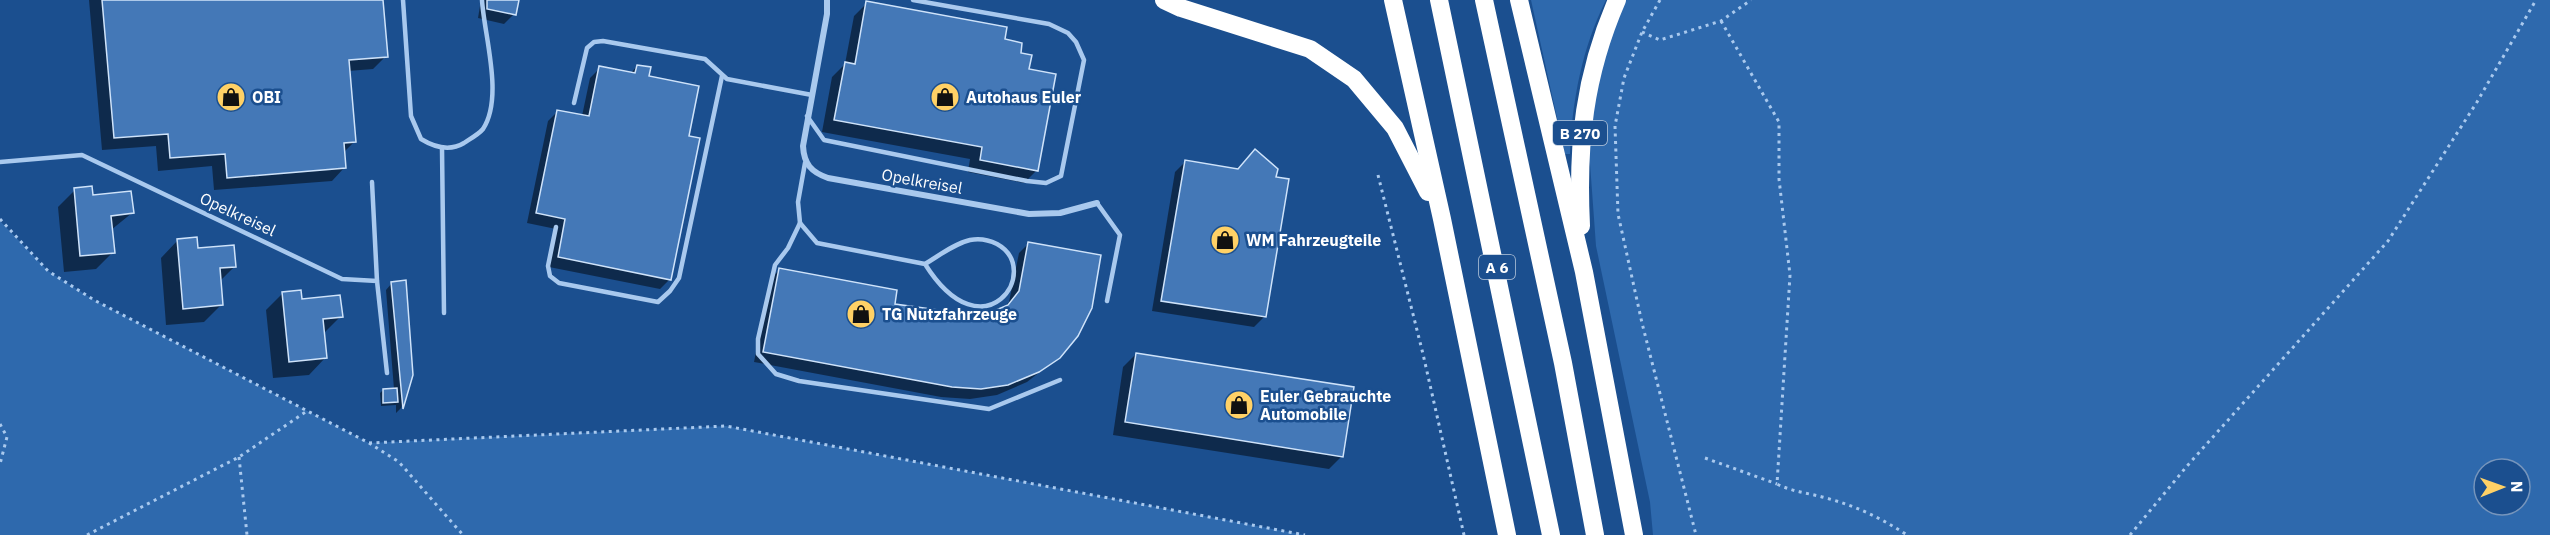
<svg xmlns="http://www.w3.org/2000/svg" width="2550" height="535" font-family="'IBM Plex Sans',sans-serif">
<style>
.green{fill:#2e69ad;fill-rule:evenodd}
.shadow{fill:#0007}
.building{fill:#4478b7;stroke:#cfe3fa;stroke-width:1.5}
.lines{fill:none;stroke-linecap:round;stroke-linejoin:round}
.path{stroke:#a9c9ee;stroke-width:3;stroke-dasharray:3 4.5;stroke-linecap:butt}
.service{stroke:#a9c9ee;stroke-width:4.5}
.minor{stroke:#a9c9ee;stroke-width:6}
.motorway{stroke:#fff;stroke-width:18}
.labels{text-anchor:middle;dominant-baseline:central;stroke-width:5;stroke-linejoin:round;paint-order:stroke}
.shield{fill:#1b4f8f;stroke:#bbcadd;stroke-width:1.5}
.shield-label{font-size:15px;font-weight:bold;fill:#fff}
.poi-label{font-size:16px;font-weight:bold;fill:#fff;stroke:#1b4f8f;text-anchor:start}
.street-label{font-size:16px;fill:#fff;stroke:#1b4f8f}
</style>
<rect width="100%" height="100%" fill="#1b4f8f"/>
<g class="green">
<path d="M1531,0H1606C1582,48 1572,101 1570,154H1565Z"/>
<path d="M1626,0H2550V535H1653L1650,502L1596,246L1588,136L1595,85L1607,45ZM2484,469H2520V505H2484Z"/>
<polygon points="0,221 48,271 94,300 369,443 726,426 1305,535 0,535"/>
</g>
<g class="shadow">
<polygon points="89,0 382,0 386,56 373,69 348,71 354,142 343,153 344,168 332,181 214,190 212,166 158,171 156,146 102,150"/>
<polygon points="481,0 517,0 514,14 504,24 478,18"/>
<polygon points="867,3 1003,41 1019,55 1028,70 1037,170 1024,183 968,172 970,159 822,132 832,77 845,64 854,16"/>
<polygon points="637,66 647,77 687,137 670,279 660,289 549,267 556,229 527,223 548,121 557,112 582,116 590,78 600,68 630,74"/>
<polygon points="1185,162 1275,179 1264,317 1254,327 1152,311 1175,172"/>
<polygon points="75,190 132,213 111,230 113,252 96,269 64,272 58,207"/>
<polygon points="178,240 234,267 219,282 221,305 204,322 166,325 161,258"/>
<polygon points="1029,243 1059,357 1027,382 997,395 970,399 941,397 754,362 770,280 779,270 893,305 983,318 1005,307 1009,302 1019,253"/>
<polygon points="392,283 412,375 401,408 396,413 396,405 381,406 380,393 383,390 394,389 386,290"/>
<polygon points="283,293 341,316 323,334 326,357 309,375 273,378 266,310"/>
<polygon points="1136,354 1342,456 1329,469 1113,435 1123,367"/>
</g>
<g class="building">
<polygon points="102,0 383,0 388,57 349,60 356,142 344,143 346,168 227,178 225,154 170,158 168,134 114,138"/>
<polygon points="487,0 519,0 516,15 487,9"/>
<polygon points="866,1 1007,27 1005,39 1022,43 1021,53 1032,55 1029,69 1056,74 1038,171 980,160 982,147 834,120 845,62 855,64"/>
<polygon points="637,65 651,67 649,76 699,86 689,136 700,138 671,280 558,257 565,219 536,213 557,110 589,116 599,66 635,73"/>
<polygon points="1255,149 1278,169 1276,177 1289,179 1266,317 1161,301 1185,160 1238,169"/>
<polygon points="92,186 93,195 131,191 134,213 111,216 115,253 80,256 74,188"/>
<polygon points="197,237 198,248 234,245 236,267 220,268 223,305 183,309 177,239"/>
<polygon points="1028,242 1101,255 1092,308 1078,336 1060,358 1039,372 1008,385 981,389 952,387 763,352 779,268 897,290 895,304 982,316 1008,305 1019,291"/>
<polygon points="406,280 413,375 403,409 391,282"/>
<polygon points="301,290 302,299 340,295 343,317 323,319 327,358 289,362 282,292"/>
<polygon points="1136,353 1354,387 1343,457 1125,422"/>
<polygon points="397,388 398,402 383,403 383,389"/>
</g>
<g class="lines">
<g class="path">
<polyline points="1660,0 1642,32 1624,78 1615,126 1618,214 1642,323 1696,535"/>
<path d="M1721,21L1779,122V179L1790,275L1777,484C1793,492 1809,493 1826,498C1856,506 1881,518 1907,535"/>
<polyline points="1642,32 1660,40 1721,21 1751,0"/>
<polyline points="1378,175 1423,354 1464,535"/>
<polyline points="0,219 48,271 94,300 369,443 399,462 463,535"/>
<polyline points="0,424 7,437 0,464"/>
<polyline points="369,443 726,426 1305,535"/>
<polyline points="239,457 247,535"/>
<polyline points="1705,458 1777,484"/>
<polyline points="87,535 239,457 307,411"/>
<polyline points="2130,535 2187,466 2388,241 2477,102 2536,0"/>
</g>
<g class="service">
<path d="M403,0L411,116L421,139C434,147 449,152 464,143C470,139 479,134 483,129C504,97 484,35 482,0"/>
<polyline points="574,103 587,48 594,42 603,41 705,59 727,79 812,95"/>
<polyline points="807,116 824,140 1027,181 1046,183 1061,176 1084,60 1076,42 1068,33 1049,24 913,0"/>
<polyline points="442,148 444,313"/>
<polyline points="0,162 82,155 342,279 377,281 387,373"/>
<path d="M805,163L798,202L800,223L817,243L925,264C940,255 954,244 970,240C980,238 989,240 997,244C1044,270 984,358 925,264"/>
<polyline points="372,182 377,281"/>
<polyline points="1097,203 1120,235 1107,301"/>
<polyline points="800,223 788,248 775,265 758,339 758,354 776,374 799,381 989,409 1060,380"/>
<polyline points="556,227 548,266 550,276 559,283 658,302 670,291 679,278 722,76"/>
</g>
<path class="minor" d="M827,0V14L803,146C804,164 811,172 828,178L1029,214L1060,213L1097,203"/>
<g class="motorway">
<polyline points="1164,0 1181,8 1310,49 1354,79 1395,128 1428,192"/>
<polyline points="1393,0 1442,219 1507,535"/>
<polyline points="1439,0 1551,535"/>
<polyline points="1484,0 1563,363 1595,535"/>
<polyline points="1519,0 1584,272 1634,535"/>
<path d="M1581,226C1577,144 1584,76 1617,0"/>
</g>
</g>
<defs>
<g id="shop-disc" transform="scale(1.5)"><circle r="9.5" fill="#ffd166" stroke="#1b4f8f"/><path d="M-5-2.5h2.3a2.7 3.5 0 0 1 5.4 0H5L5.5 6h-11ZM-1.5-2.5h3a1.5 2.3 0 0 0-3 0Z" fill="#111"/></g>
</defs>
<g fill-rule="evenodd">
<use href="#shop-disc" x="231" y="97"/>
<use href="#shop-disc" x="945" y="97"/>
<use href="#shop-disc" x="1225" y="240"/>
<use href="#shop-disc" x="861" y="314"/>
<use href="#shop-disc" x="1239" y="405"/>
</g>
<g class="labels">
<g class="shield">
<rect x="1553" y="121" width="54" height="24" rx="4.5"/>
<rect x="1479" y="255" width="36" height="24" rx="4.5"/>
</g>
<g class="shield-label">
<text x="1580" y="133">B 270</text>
<text x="1497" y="267">A 6</text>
</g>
<g class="poi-label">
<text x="252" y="97">OBI</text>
<text x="966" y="97">Autohaus Euler</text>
<text x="1246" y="240">WM Fahrzeugteile</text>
<text x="882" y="314">TG Nutzfahrzeuge</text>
<text x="1260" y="396">Euler Gebrauchte<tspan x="1260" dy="18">Automobile</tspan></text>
</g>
<g class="street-label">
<text transform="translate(922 181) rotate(10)">Opelkreisel</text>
<text transform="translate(238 214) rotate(25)">Opelkreisel</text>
</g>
</g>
<g transform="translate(2502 487) rotate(89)"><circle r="28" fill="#1b4f8f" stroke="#7695bc" stroke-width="1.5"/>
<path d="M0-4.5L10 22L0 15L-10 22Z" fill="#ffd166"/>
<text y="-9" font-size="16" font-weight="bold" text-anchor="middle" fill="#ffffff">N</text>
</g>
</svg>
